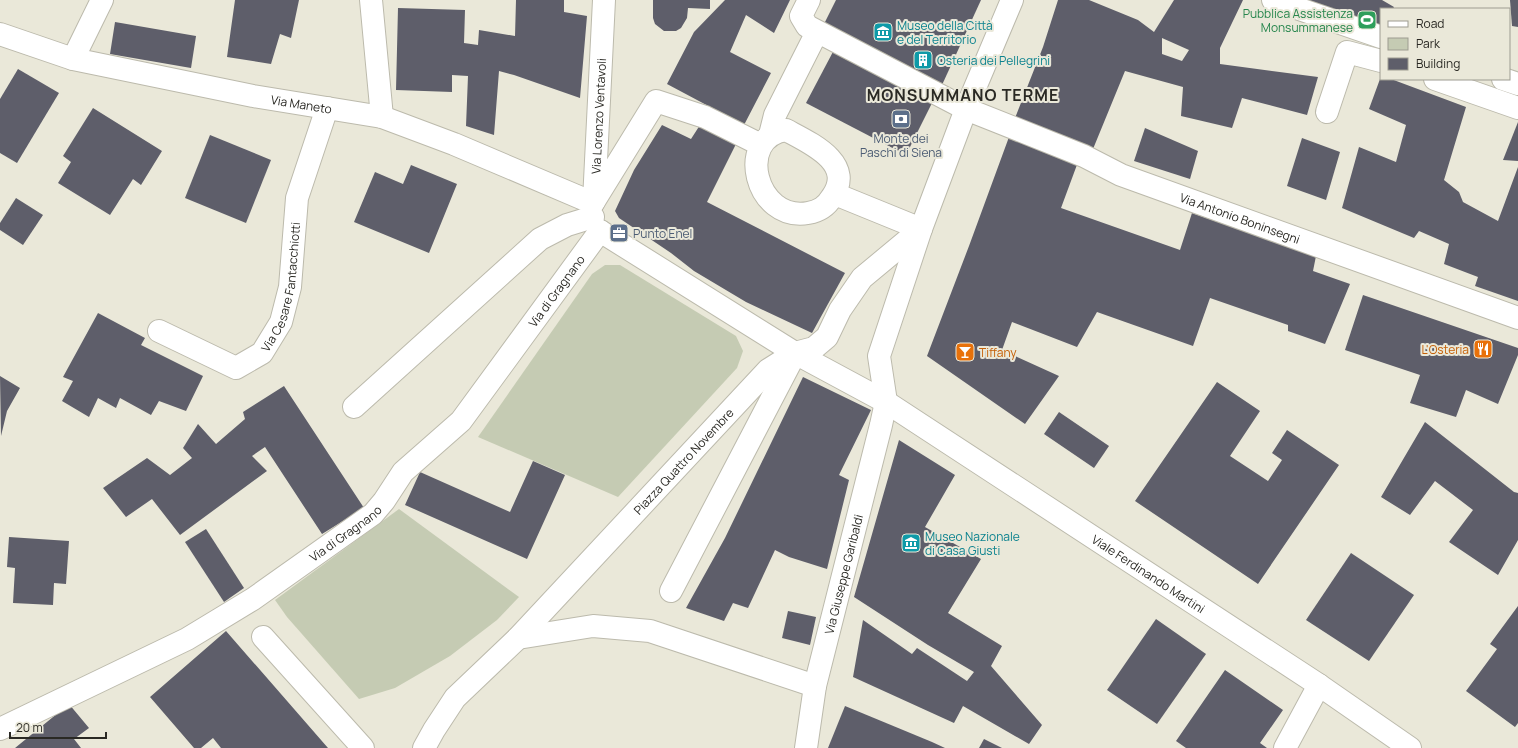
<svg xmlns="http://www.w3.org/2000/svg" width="1518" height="748" font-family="Manrope,sans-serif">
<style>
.green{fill:#c5cbb3}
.building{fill:#5e5e6a;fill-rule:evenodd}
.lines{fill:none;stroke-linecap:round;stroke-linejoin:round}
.minor-casing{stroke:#bcbaac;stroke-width:24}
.minor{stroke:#fff;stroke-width:22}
.labels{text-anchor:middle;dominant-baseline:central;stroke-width:4;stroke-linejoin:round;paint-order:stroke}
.leisure-label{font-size:12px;fill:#27864d;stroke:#eae8d9;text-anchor:end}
.culture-label{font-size:12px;fill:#0d838f;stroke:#eae8d9;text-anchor:start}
.street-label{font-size:12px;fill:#2a2924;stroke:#eae8d9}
.service-label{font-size:12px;fill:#4e5e75;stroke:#eae8d9}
.food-label{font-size:12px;fill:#c56008;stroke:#eae8d9;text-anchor:end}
.district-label{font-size:16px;font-weight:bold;letter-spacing:1px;fill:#2a2924;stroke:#eae8d9}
</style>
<rect width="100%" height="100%" fill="#eae8d9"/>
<g class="green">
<polygon points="605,265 620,265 736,336 743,351 737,368 618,497 478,437 592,274"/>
<polygon points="399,509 519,597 497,620 450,656 395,688 359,699 287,617 275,600"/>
</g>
<g class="building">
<polygon points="235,0 299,0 291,38 280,34 271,64 227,57"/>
<polygon points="516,0 564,0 564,12 587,16 580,98 514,75 499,71 494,135 466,126 468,76 452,75 452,92 396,90 398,8 465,10 464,43 478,45 479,30 515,36"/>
<polygon points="653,0 710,0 710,9 688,8 687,18 681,28 676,31 664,31 655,24 653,18"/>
<polygon points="725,0 790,0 774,33 746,15 730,52 771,73 744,125 667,84 694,32"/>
<polygon points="836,0 981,0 942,85 823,26"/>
<path d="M1058,0H1089L1138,20L1154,32L1174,0H1243L1220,48V64L1318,77L1307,115L1242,98L1232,128L1181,116L1183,87L1125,71L1093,149L1015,118L1043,47ZM1162,38L1189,50L1182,61L1162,54Z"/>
<polygon points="1303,0 1382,0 1394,7 1393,9 1381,9 1381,32"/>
<polygon points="1510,0 1518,0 1518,27 1512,26"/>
<polygon points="115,22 196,36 191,68 110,54"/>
<polygon points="835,48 934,99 906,155 806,103"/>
<polygon points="18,69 59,93 17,163 0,153 0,99"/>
<polygon points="1380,79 1391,79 1466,107 1444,180 1459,192 1463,202 1498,221 1518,167 1518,301 1475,286 1478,277 1444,264 1449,244 1419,231 1414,238 1342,208 1359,147 1396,162 1406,125 1369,109"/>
<polygon points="93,108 162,151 141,185 133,179 110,215 58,183 71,162 63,156"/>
<polygon points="1518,122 1518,161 1503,160"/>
<polygon points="662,125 691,139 700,125 737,142 707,202 845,273 812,333 746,302 694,271 671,253 619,218 615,211 634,170"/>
<polygon points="1145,128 1198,151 1190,179 1134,161"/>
<polygon points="210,135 271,160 246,223 185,198"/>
<polygon points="1009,137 1078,162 1061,208 1180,250 1192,213 1316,256 1313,271 1350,284 1325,344 1288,331 1288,325 1210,298 1193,346 1097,312 1077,347 1012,322 1002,350 1059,376 1025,424 927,356 969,246"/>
<polygon points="1302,138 1340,152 1326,200 1287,186"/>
<polygon points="411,165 457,184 429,253 354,222 375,172 403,184"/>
<polygon points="16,198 43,215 23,245 0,230 0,223"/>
<polygon points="1363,295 1518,348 1518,355 1498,404 1466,390 1456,417 1410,403 1420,375 1345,350"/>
<polygon points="98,313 145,338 141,345 203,376 186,411 159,401 151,415 120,398 116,408 98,398 89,417 62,401 73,381 63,377"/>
<polygon points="0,376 20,388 7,411 1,436"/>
<polygon points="803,377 871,410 839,475 849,480 827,569 789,557 775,550 748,608 733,603 724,621 686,608 725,538"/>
<polygon points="1217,382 1260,411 1230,456 1268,481 1282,460 1272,453 1287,430 1339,465 1258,584 1135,501"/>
<polygon points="284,386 364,508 322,534 265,447 252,456 267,471 180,535 152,499 126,517 103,488 147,458 170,475 192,458 183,448 198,424 216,444 245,419 243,412"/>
<polygon points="1059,412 1109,446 1094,468 1044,434"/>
<polygon points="1425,422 1514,492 1518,493 1518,540 1498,575 1449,542 1473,510 1435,481 1410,515 1381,497"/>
<polygon points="899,440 955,475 925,527 981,559 948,613 1002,646 991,666 1042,725 1029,744 963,706 954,723 853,677 863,620 912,654 917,648 967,681 974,672 928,645 854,597"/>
<polygon points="533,461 565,475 527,559 405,505 420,472 510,512"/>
<polygon points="206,529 244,588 224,602 185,542"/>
<polygon points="9,537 69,541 66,584 54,583 53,605 13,603 15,568 7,567"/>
<polygon points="1351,553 1414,595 1369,661 1306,620"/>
<polygon points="1518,606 1518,723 1515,727 1466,691 1497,649 1490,644"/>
<polygon points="788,611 816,617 810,645 782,638"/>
<polygon points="1156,619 1206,654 1157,724 1107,690"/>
<polygon points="226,631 328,748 221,748 213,738 201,748 194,748 150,697"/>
<polygon points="1225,670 1283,710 1260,743 1267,748 1186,748 1176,741"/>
<polygon points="69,704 89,728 74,739 81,748 15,748"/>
<polygon points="845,706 932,742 945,748 828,748"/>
<polygon points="984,739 1002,748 979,748"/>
</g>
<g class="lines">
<g class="minor-casing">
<g id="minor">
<polyline points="371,0 382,117"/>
<path id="s1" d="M809,0L801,16L807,26L966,109L1084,156L1121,175L1518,318"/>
<polyline points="1273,0 1381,37"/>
<path id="s2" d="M0,34L73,59L253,96L382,117L454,144L593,203"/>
<polyline points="73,59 102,0"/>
<polyline points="1435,79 1518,108"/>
<polyline points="1503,79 1518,84"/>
<polyline points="1327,112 1347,52 1381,61"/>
<path d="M786,130C810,143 856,163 832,197C826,207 819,211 808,213C755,222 735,137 786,130Z"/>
<polyline points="770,135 775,115 817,32"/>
<path id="s3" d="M594,201L604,0"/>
<polyline points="593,203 656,101 705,117 761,145"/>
<path id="s4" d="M600,231L795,353L886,402L1319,685L1410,748"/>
<path id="s5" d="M159,331L236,368L262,353L281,322L290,287L297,198L327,108"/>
<polyline points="354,407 540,239 567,225 593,217"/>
<polyline points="671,591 795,354"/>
<polyline points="263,637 363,748"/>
<polyline points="518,638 593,626 650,631 815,686"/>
<path id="s6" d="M0,729L187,639L253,599L373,514L384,501L403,472L461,421L600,231"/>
<path id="s7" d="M424,748L434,730L455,698L518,638L768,370L795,353L814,348L827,337L840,310L862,278L921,229L966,109L1012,0"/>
<path id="s8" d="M806,748L815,686L881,425L886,402L879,356L921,229L835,194"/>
<polyline points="1285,748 1319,685"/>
</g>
</g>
<use href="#minor" class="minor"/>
</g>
<defs>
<g id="stadium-square" transform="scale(1)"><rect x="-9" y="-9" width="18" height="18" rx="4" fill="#2e9e5b" stroke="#eae8d9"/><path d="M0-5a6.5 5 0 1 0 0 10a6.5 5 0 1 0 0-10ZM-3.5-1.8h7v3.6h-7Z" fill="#fff"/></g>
<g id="museum-square" transform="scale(1)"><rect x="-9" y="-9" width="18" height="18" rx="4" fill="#0f9aa8" stroke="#eae8d9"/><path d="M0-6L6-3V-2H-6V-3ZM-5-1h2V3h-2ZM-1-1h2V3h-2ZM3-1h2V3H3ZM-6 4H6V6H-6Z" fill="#fff"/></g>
<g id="building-square" transform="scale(1)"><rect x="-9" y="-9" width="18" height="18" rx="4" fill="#0f9aa8" stroke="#eae8d9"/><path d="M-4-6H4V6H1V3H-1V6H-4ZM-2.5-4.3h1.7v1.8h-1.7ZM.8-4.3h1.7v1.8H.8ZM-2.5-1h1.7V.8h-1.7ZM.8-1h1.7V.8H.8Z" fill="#fff"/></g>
<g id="bank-square" transform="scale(1)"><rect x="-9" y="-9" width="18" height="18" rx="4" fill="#5c6f8a" stroke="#eae8d9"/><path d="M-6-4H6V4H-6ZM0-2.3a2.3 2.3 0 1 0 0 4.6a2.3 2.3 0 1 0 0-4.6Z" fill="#fff"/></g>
<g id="office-square" transform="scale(1)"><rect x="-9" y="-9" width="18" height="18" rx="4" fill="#5c6f8a" stroke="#eae8d9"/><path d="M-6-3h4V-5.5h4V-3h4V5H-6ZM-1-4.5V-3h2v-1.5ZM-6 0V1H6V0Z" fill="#fff"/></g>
<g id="restaurant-square" transform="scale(1)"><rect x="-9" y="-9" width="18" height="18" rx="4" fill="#e8710a" stroke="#eae8d9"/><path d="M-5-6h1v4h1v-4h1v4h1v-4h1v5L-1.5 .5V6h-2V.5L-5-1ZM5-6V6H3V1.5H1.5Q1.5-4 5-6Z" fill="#fff"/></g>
<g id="bar-square" transform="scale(1)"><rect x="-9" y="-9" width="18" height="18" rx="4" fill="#e8710a" stroke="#eae8d9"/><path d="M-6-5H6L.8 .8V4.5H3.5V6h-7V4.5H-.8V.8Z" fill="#fff"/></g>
</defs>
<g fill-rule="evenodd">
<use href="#stadium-square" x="1367" y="20"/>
<use href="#museum-square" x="883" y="32"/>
<use href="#building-square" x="923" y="60"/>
<use href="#bank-square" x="901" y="119"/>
<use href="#office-square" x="619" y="233"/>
<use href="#restaurant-square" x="1483" y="349"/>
<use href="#bar-square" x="965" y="352"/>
<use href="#museum-square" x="911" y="543"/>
</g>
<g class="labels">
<g class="leisure-label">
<text x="1353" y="13">Pubblica Assistenza<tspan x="1353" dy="14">Monsummanese</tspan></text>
</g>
<g class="culture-label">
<text x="897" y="25">Museo della Città<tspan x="897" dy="14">e del Territorio</tspan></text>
<text x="937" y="60">Osteria dei Pellegrini</text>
<text x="925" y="536">Museo Nazionale<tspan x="925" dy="14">di Casa Giusti</tspan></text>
</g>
<g class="street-label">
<text stroke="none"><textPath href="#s2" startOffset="310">Via Maneto</textPath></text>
<text stroke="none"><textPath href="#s3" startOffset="85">Via Lorenzo Ventavoli</textPath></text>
<text stroke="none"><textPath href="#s1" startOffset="504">Via Antonio Boninsegni</textPath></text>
<text stroke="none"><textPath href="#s5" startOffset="186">Via Cesare Fantacchiotti</textPath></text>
<text stroke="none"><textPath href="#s6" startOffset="722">Via di Gragnano</textPath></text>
<text stroke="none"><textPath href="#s7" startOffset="388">Piazza Quattro Novembre</textPath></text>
<text stroke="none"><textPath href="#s6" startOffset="398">Via di Gragnano</textPath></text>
<text stroke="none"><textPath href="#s8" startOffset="178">Via Giuseppe Garibaldi</textPath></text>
<text stroke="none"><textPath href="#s4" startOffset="647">Viale Ferdinando Martini</textPath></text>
</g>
<g class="service-label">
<text x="901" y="138">Monte dei<tspan x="901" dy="14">Paschi di Siena</tspan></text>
<text x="633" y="233" text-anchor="start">Punto Enel</text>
</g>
<g class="food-label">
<text x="1469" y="349">L'Osteria</text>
<text x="979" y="352" text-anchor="start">Tiffany</text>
</g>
<g class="district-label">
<text x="963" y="95">MONSUMMANO TERME</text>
</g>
</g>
<rect x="1380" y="8" width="130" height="72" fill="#eae8d9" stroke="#9d9c91"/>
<rect x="1388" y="21" width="20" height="6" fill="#ffffff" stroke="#9d9c91"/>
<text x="1416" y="28" font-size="12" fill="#2a2924">Road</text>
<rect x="1388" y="38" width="20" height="12" fill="#c5cbb3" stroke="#9d9c91"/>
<text x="1416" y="48" font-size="12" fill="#2a2924">Park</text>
<rect x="1388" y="58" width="20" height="12" fill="#5e5e6a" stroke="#9d9c91"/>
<text x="1416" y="68" font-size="12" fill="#2a2924">Building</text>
<path d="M10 732v6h96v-6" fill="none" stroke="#2a2924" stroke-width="2"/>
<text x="16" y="732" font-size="12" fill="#2a2924" stroke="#eae8d9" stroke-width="3" paint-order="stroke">20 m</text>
</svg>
